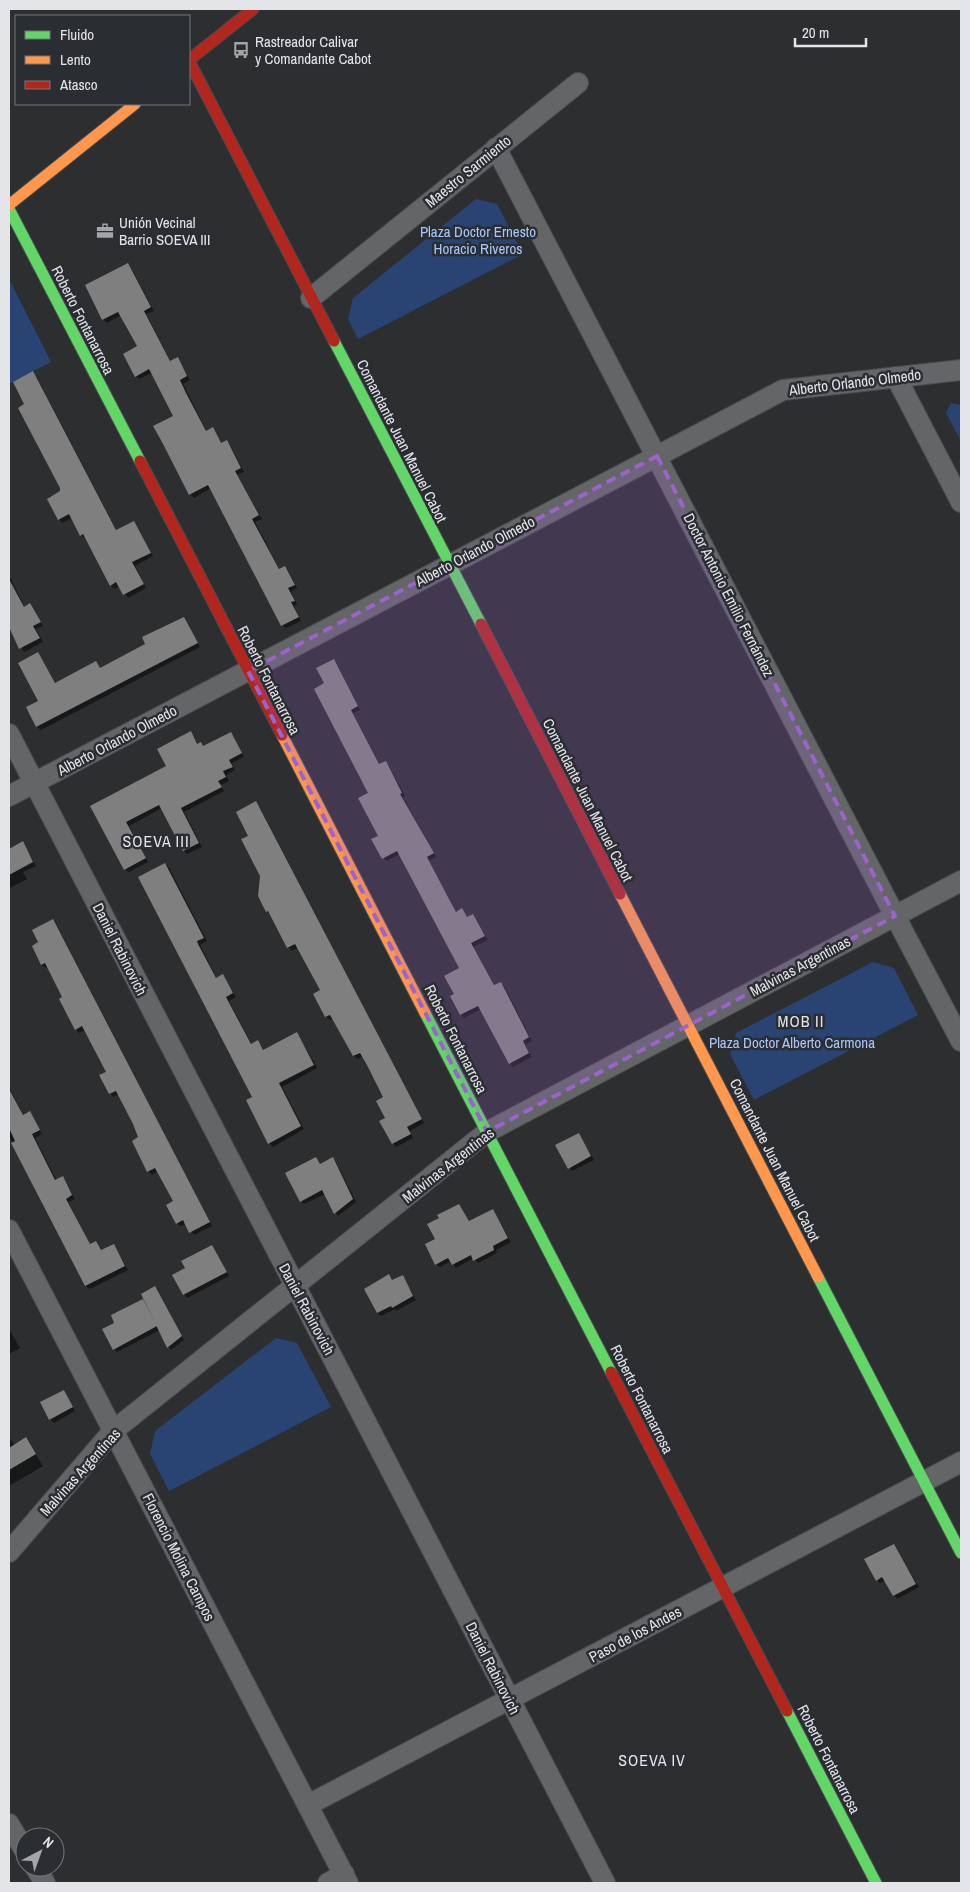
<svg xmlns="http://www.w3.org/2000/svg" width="970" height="1892" font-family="'Archivo Narrow',sans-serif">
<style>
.green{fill:#294473}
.shadow{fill:#0007}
.building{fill:#807f7f}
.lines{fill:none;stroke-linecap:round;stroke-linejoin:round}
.street-casing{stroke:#4a4c4e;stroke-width:22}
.fast-casing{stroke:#4a4c4e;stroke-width:13}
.slow-casing{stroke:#4a4c4e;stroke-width:13}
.jam-casing{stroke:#4a4c4e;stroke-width:13}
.street{stroke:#636567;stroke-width:20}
.fast{stroke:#63d668;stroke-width:11}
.slow{stroke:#ff974d;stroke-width:11}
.jam{stroke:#b3261e;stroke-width:11}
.marked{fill:#9a64cb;fill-opacity:0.2;stroke:#9a64cb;stroke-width:4;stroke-dasharray:10 6;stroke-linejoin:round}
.labels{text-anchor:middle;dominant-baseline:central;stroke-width:5;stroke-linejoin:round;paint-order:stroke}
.poi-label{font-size:15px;fill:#e3e5e8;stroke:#2a2d32;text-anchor:start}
.street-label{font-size:15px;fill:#e3e5e8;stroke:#2a2d32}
.park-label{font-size:15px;fill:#a9c8f9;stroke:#2a2d32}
.neighbourhood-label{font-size:16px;letter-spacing:1px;fill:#e3e5e8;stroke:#2a2d32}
</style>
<rect width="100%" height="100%" fill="#2c2e30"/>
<g class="green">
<polygon points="476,199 497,204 523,254 358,339 348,319 353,298"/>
<polygon points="9,279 51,362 9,384"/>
<polygon points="951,403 961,405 961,441 946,413"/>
<polygon points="873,962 894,968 918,1015 754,1100 730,1054 736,1033"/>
<polygon points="276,1338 297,1343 331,1407 169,1491 150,1454 155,1431"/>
</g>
<g class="shadow">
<polygon points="128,264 131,268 154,311 146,314 171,362 177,359 190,380 183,384 207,432 212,429 222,444 226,441 230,445 244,472 237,475 262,519 255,522 280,570 285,567 288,571 297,588 291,592 297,604 294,606 301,621 286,628 282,625 211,488 194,498 190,494 174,416 152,373 139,379 136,376 138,347 121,315 107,323 103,319"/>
<polygon points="33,372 36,376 117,531 134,523 153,556 135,566 146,588 128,598 120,586 114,589 111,585 86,537 84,538 81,535 72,518 62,523 59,519 62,492 26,405"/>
<polygon points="9,575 25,608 30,605 43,626 36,629 43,642 24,652 9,625"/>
<polygon points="184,618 200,647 41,730 37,727 28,707 39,701 38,654 56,684 96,663 101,669 147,645"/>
<polygon points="333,660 337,664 360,710 353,713 380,765 386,763 389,766 405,796 403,797 436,857 429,861 456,912 462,910 468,918 473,915 488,940 473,947 495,986 500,983 504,986 532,1041 525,1045 532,1057 513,1067 510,1064 481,1009 464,1018 461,1014 456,995 460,969 400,854 387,861 383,858 369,793 326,684"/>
<polygon points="190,733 198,745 200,743 204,747 231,734 244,757 232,763 235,770 226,775 229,781 221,785 224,791 184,812 202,847 187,854 184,851 162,808 129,826 148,862 129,872 125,869 92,806 168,766"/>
<polygon points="256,803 259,806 424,1123 410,1131 413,1138 396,1147 393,1143 387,1119 385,1098 363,1056 358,1059 354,1056 334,1018 330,1020 326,1016 321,991 299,947 292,951 288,947 271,915 267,911 262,876 250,836"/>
<polygon points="23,843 36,866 23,872 27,879 10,888 9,887 9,850"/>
<polygon points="165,864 169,868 207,941 200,945 217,979 223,976 236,997 229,1001 252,1045 258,1042 264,1051 297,1033 317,1068 282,1087 304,1129 273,1147 269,1143 254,1097"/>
<polygon points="52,921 56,924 212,1226 194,1235 186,1224 180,1226 177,1223 175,1202 158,1171 152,1175 148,1171 140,1138 119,1094 113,1097 101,1076 108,1072 85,1030 79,1033 76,1029 64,997 48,967 46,968 42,965 33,947 40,943"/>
<polygon points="9,1087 24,1116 30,1113 42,1134 35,1138 57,1181 62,1178 75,1199 68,1202 90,1245 96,1242 102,1251 114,1245 128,1270 90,1289 86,1286 9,1136"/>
<polygon points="579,1135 594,1160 572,1171 569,1168"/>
<polygon points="316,1158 321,1165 333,1159 336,1162 356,1202 338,1216 325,1194 304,1204 301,1201"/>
<polygon points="459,1205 470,1222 493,1210 511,1242 496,1250 497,1253 478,1263 474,1258 456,1268 451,1261 440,1267 436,1264 436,1239"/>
<polygon points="212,1246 229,1276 187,1298 184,1294 186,1268"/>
<polygon points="389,1276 393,1281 402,1277 416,1300 396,1311 395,1309 381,1316 378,1313"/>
<polygon points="155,1288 184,1340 171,1350 160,1330 117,1352 114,1349 116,1323 142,1301 148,1306"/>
<polygon points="9,1329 20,1348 9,1354"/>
<polygon points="64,1391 75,1411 54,1423 50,1419"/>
<polygon points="9,1437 15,1446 26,1439 43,1466 9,1486"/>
<polygon points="893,1545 919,1587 897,1599 885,1581 880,1583 877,1580"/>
</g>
<g class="building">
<polygon points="128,263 151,307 144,311 170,361 178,357 187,376 180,380 186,393 206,431 213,427 221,443 227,440 241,468 235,471 259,515 252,519 279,569 285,566 295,585 288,588 295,601 291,602 299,617 281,626 208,485 189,495 162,442 153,426 173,416 149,369 135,377 123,354 137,346 118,312 102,320 85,285"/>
<polygon points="33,371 116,530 134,521 151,553 132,562 144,584 123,595 116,582 110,586 83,534 80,536 69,514 58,520 47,499 60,491 60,488 18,408 24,404 13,382"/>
<polygon points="9,579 24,607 30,603 41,622 33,626 40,638 19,649 9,627"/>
<polygon points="184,617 198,643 36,727 26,707 38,701 18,663 38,652 55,683 96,661 100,668 145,644 142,637"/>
<polygon points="334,659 358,706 351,710 379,764 386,761 402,793 400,794 434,853 427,857 449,899 456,912 462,908 467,917 473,914 485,936 471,943 494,985 501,982 529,1037 523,1041 529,1053 509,1064 478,1006 460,1015 450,996 454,994 444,976 459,968 397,851 382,859 371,839 378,836 358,798 368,793 314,689 324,683 316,668"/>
<polygon points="191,731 197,744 201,742 203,746 231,732 242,753 229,760 233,767 223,771 226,777 218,781 222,787 181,808 199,843 183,851 159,805 126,822 146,858 124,870 90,806 166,766 157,749"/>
<polygon points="256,801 422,1119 407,1127 411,1134 392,1144 379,1121 385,1118 376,1101 383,1097 367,1065 360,1053 353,1056 330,1015 325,1017 313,994 320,990 295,944 287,948 268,911 266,912 258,896 260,876 241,839 248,836 236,812"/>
<polygon points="23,841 33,862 9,875 9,849"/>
<polygon points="165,863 204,938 197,941 198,944 216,978 223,974 233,993 226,997 251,1044 258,1040 263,1050 297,1032 314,1065 279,1083 301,1126 268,1144 246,1100 252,1097 138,877"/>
<polygon points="53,919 210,1222 189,1233 183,1220 176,1224 166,1205 173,1201 155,1168 147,1172 132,1141 138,1137 133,1124 116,1091 109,1094 99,1075 106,1072 82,1026 75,1030 59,999 62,997 45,963 41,965 32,946 38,942 32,930"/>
<polygon points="9,1089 23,1115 30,1111 40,1130 32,1134 55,1180 63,1176 72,1195 66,1199 90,1244 96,1241 101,1250 114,1244 125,1266 85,1286 11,1143 15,1141 9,1128"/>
<polygon points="579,1133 591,1156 568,1169 555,1145"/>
<polygon points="316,1157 320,1164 333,1157 353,1199 334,1214 322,1190 300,1202 285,1173"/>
<polygon points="459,1204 469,1221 493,1209 508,1238 493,1246 494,1250 473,1261 471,1255 452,1265 448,1258 435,1265 425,1244 435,1239 427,1224 439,1218 437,1215"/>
<polygon points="212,1245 227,1272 183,1295 172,1275 185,1268 181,1261"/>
<polygon points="389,1274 392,1280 403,1275 413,1296 392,1308 391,1306 377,1313 364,1289"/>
<polygon points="155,1286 182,1336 167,1348 141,1294"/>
<polygon points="143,1299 157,1326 113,1350 102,1329 114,1323 111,1315"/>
<polygon points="64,1390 73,1407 49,1420 40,1402"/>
<polygon points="26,1437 36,1454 9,1470 9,1448"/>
<polygon points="894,1544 916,1584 893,1596 882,1577 876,1581 864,1559"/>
</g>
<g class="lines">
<g class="street-casing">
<g id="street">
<polyline points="496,148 895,916 961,1041"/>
<polyline points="311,298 578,83"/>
<polyline points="896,377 961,502"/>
<polyline points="9,734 605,1883"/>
<polyline points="9,796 783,390 961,370"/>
<polyline points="9,1230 348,1883"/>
<polyline points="9,1552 113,1431 487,1132 961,881"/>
<polyline points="308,1805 961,1462"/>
<polyline points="9,1824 25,1851"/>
<polyline points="35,1867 45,1883"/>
<polyline points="328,1883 344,1874"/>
</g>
</g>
<g class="fast-casing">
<g id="fast">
<polyline points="9,209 140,461"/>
<polyline points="334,341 481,624"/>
<polyline points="425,1013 611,1372"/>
<polyline points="818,1277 961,1553"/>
<polyline points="787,1711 876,1883"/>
</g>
</g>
<g class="slow-casing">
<g id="slow">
<polyline points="9,205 135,104"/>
<polyline points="282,735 425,1013"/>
<polyline points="620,894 818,1277"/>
</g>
</g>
<g class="jam-casing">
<g id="jam">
<polyline points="189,60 253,9"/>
<polyline points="189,61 334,341"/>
<polyline points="140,461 282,735"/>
<polyline points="481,624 620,894"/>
<polyline points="611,1372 787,1711"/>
</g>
</g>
<use href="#street" class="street"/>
<use href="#fast" class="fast"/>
<use href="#slow" class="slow"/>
<use href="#jam" class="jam"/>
</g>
<path class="marked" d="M657,456L895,916L487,1132L248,671Z"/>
<defs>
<g id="bus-bare" transform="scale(1.35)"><path d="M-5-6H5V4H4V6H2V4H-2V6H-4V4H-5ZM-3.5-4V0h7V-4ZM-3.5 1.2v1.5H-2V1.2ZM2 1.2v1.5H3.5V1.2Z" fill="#a3a5a8" stroke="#2a2d32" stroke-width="2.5" paint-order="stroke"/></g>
<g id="office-bare" transform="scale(1.35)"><path d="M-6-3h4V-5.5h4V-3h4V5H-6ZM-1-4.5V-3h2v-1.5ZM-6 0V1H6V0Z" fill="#a3a5a8" stroke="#2a2d32" stroke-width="2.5" paint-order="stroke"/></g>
</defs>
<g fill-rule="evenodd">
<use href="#bus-bare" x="241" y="50"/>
<use href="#office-bare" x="105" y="231"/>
</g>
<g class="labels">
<g class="poi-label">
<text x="255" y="41">Rastreador Calivar<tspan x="255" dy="17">y Comandante Cabot</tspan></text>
<text x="119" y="222">Unión Vecinal<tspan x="119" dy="17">Barrio SOEVA III</tspan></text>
</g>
<g class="street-label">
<text transform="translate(468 171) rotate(-39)">Maestro Sarmiento</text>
<text transform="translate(83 320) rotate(63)">Roberto Fontanarrosa</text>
<text transform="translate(855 382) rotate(-7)">Alberto Orlando Olmedo</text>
<text transform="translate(402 441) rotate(63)">Comandante Juan Manuel Cabot</text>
<text transform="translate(475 551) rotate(-28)">Alberto Orlando Olmedo</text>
<text transform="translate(729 595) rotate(63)">Doctor Antonio Emilio Fernández</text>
<text transform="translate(269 680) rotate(63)">Roberto Fontanarrosa</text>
<text transform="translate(117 740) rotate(-28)">Alberto Orlando Olmedo</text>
<text transform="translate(588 800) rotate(63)">Comandante Juan Manuel Cabot</text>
<text transform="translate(120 949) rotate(63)">Daniel Rabinovich</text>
<text transform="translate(800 966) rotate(-28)">Malvinas Argentinas</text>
<text transform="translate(456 1039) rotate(63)">Roberto Fontanarrosa</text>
<text transform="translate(775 1160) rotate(63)">Comandante Juan Manuel Cabot</text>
<text transform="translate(448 1165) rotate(-38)">Malvinas Argentinas</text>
<text transform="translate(307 1309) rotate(62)">Daniel Rabinovich</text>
<text transform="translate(642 1399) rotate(63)">Roberto Fontanarrosa</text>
<text transform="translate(80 1472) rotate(-48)">Malvinas Argentinas</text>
<text transform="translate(179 1557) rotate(63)">Florencio Molina Campos</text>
<text transform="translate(635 1634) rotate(-28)">Paso de los Andes</text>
<text transform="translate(493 1668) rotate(63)">Daniel Rabinovich</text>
<text transform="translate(829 1759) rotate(63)">Roberto Fontanarrosa</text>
</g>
<g class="park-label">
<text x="478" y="231">Plaza Doctor Ernesto<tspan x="478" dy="17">Horacio Riveros</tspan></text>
<text x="792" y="1042">Plaza Doctor Alberto Carmona</text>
</g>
<g class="neighbourhood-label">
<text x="156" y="841">SOEVA III</text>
<text x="801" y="1021">MOB II</text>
<text x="652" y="1760">SOEVA IV</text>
</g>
</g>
<rect width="970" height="1892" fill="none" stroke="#e3e5e8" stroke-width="20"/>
<rect x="15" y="15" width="175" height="90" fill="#2a2d32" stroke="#74777b"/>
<rect x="25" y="31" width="25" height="8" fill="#63d668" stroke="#74777b"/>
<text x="60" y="40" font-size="15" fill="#e3e5e8">Fluido</text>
<rect x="25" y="56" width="25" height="8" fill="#ff974d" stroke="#74777b"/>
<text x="60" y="65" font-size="15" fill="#e3e5e8">Lento</text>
<rect x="25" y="81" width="25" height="8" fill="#b3261e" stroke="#74777b"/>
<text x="60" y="90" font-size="15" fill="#e3e5e8">Atasco</text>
<g transform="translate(40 1852) rotate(41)"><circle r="24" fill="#2a2d32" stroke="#74777b"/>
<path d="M0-4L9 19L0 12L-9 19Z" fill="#a3a5a8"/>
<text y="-8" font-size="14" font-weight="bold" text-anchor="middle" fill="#e3e5e8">N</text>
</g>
<path d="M795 38v8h71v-8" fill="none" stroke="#e3e5e8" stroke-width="2.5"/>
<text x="802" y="38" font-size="15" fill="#e3e5e8" stroke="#2a2d32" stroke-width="4" paint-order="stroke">20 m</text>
</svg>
